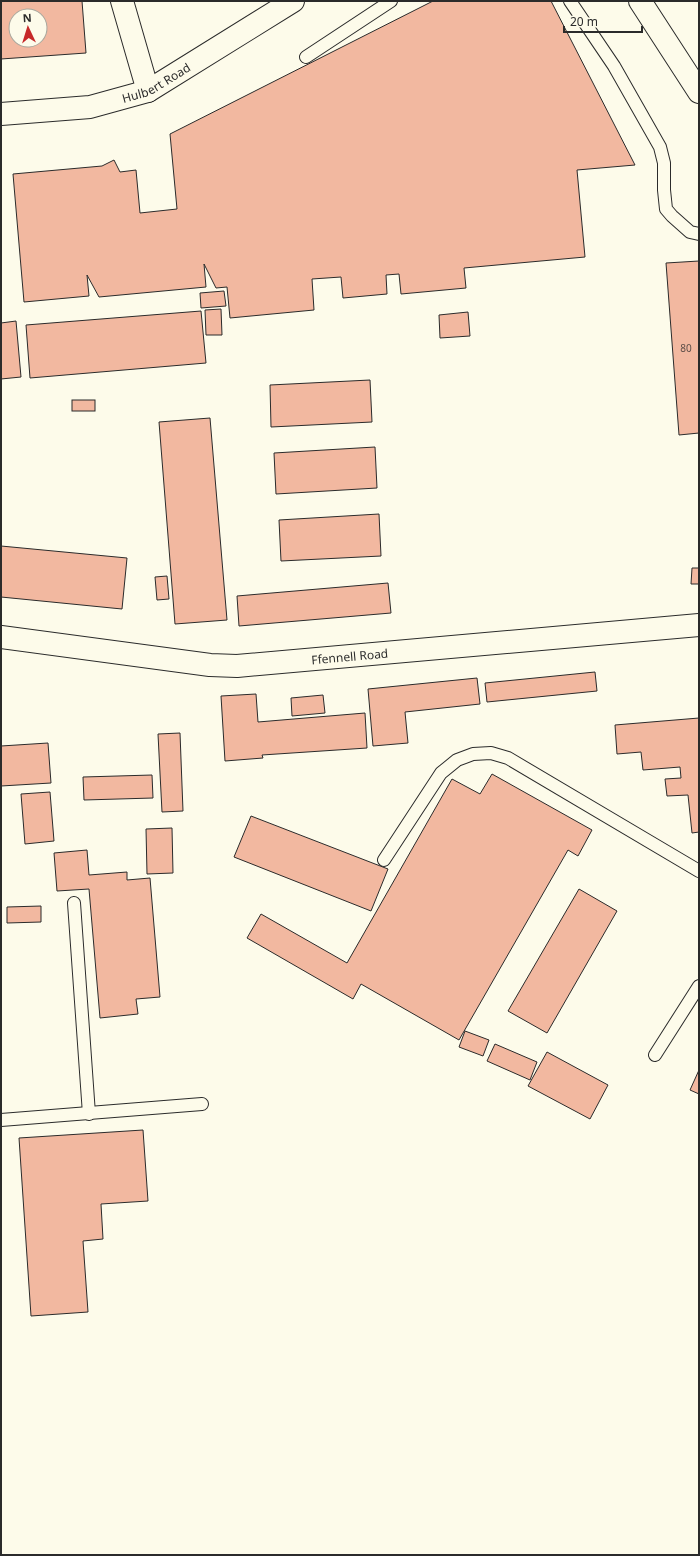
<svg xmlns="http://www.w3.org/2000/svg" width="700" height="1556" font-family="'Noto Sans',sans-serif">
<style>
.building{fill:#f2b8a0;stroke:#2b2b2b;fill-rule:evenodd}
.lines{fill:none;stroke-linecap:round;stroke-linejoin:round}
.lane-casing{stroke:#2b2b2b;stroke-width:14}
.street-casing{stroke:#2b2b2b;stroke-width:24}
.secondary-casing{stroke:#2b2b2b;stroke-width:24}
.lane{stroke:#fdfbea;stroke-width:12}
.street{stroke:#fdfbea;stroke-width:22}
.secondary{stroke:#fdfbea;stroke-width:22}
.labels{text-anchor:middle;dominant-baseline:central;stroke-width:3;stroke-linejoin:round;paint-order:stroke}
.number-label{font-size:10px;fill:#5d4e48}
.street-label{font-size:12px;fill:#2b2b2b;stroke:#fdfbea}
</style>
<rect width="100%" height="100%" fill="#fdfbea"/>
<g class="building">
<path d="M1,1H82L86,53L1,59ZM16,16H40V40H16Z"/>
<polygon points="433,1 551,1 635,165 577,170 585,257 464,268 466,288 401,294 399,274 386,275 387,294 343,298 341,277 312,279 314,310 230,318 227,287 216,288 204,264 206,287 99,297 87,275 89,296 24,302 13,174 102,166 114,160 120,172 136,170 140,213 177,209 170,134"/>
<polygon points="699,261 699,433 679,435 666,263"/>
<polygon points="224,291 226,306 201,308 200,293"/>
<polygon points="221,309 222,335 206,335 205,310"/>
<polygon points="201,311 206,363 30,378 26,325"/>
<polygon points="468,312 470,336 440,338 439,315"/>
<polygon points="16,321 21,377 1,379 1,323"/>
<polygon points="370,380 372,422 271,427 270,385"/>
<rect x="72" y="400" width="23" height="11"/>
<polygon points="210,418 227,620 175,624 159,422"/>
<polygon points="375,447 377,488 276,494 274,453"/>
<polygon points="379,514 381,556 281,561 279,520"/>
<polygon points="1,546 127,558 122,609 1,597"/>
<polygon points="692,568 699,568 699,584 691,584"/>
<polygon points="167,576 169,599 157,600 155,577"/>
<polygon points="388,583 391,613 239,626 237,596"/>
<polygon points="595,672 597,691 487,702 485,683"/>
<polygon points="477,678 480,704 405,712 408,743 373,746 368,689"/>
<polygon points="256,694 258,722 365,713 367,748 262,755 263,758 225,761 221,696"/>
<polygon points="323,695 325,713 292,716 291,698"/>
<polygon points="699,718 699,832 692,833 688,795 667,796 665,779 681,778 680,767 643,770 641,752 617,754 615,725"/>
<polygon points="180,733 183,811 162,812 158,734"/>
<polygon points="48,743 51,783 1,786 1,746"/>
<polygon points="492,774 592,830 578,856 568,850 459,1040 361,984 353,999 247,938 261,914 347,963 452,779 480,794"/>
<polygon points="152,775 153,798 84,800 83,777"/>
<polygon points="50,792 54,841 25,844 21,794"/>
<polygon points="251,816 388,869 371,911 234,857"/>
<polygon points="172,828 173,873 147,874 146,829"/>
<polygon points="87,850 89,875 127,872 127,880 150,878 160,997 136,999 138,1014 100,1018 89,889 57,891 54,853"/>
<polygon points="579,889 617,911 547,1033 508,1011"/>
<polygon points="41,906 41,922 7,923 7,907"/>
<polygon points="465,1031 489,1040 483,1056 459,1047"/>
<polygon points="495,1044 537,1062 530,1080 487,1061"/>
<polygon points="547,1052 608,1085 590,1119 528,1086"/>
<polygon points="699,1070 699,1094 690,1090"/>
<polygon points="143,1130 148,1201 101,1204 103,1239 83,1241 88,1312 31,1316 19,1138"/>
</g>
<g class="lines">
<g class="lane-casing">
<g id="lane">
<polyline points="570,1 614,66 660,147 664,163 664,190 666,209 672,216 690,232 699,234"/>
<polyline points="306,57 391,1"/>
<polyline points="384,860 441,773 457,760 473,754 491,753 508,758 699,871"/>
<polyline points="74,903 89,1114"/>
<polyline points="655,1055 699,986"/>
<polyline points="1,1120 202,1104"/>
</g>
</g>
<g class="street-casing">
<g id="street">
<polyline points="122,1 148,91"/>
<path id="s1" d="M1,114L90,107L148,91L293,1"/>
<path id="s2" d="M1,637L210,665L237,666L699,625"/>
</g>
</g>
<g class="secondary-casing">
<polyline id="secondary" points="640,1 699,92"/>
</g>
<use href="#lane" class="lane"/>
<use href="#street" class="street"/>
<use href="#secondary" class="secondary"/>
</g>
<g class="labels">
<g class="number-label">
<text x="686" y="348">80</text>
</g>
<g class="street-label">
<text stroke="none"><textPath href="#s1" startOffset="160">Hulbert Road</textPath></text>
<text stroke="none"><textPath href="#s2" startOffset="351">Ffennell Road</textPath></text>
</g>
</g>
<rect width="700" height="1556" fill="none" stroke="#2b2b2b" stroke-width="4"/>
<g transform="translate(28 28) rotate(356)"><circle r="19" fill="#fdfbea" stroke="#a9a89e"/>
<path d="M0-3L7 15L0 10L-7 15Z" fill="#c62828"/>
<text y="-6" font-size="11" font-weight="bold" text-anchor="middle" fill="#2b2b2b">N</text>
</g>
<path d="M564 26v6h78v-6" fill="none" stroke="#2b2b2b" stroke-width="2"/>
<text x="570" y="26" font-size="12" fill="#2b2b2b" stroke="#fdfbea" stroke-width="3" paint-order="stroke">20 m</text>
</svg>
